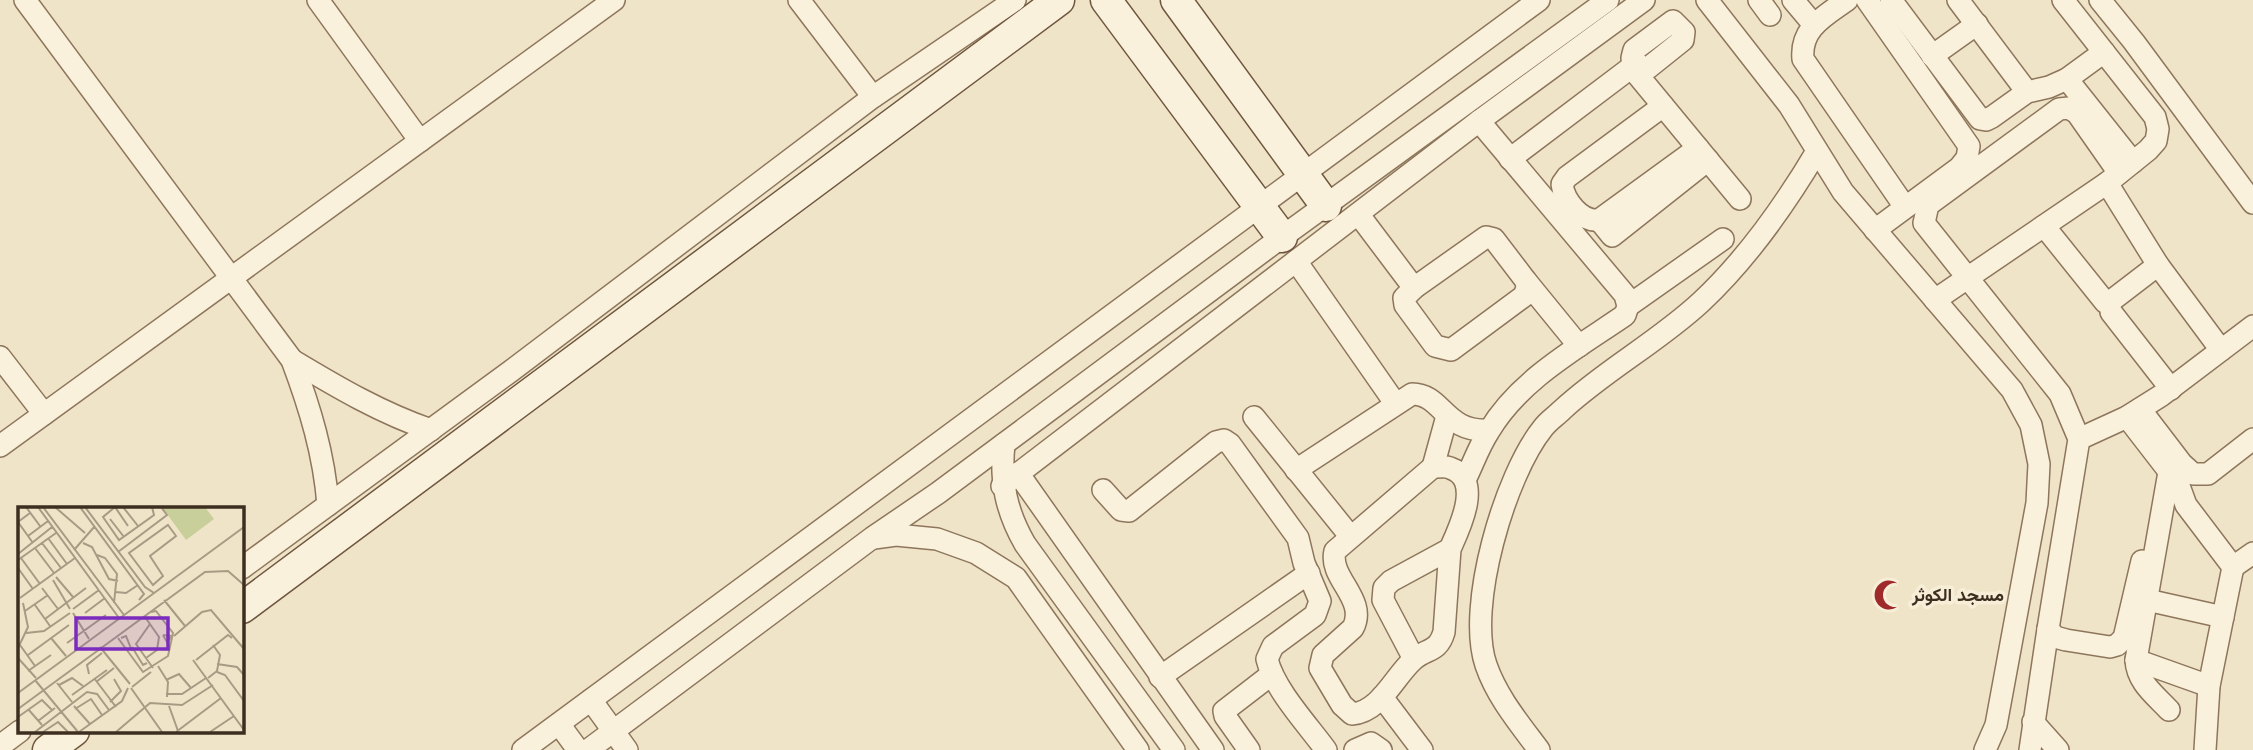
<svg xmlns="http://www.w3.org/2000/svg" width="2253" height="750" font-family="'Libre Baskerville',Vazirmatn,serif">
<style>
.lines{fill:none;stroke-linecap:round;stroke-linejoin:round}
.street-casing{stroke:#8d765c;stroke-width:24}
.secondary-casing{stroke:#6f573f;stroke-width:33}
.street{stroke:#faf1dc;stroke-width:21}
.secondary{stroke:#faf1dc;stroke-width:30}
.labels{text-anchor:middle;dominant-baseline:central;stroke-width:7;stroke-linejoin:round;paint-order:stroke}
.poi-label{font-size:18px;font-weight:bold;fill:#3d2e20;stroke:#f7eed8;text-anchor:start}
.inset-road{fill:none;stroke:#a89b85;stroke-width:2}
.view{fill:#7b2cbf;fill-opacity:0.15;stroke:#7b2cbf;stroke-width:3.5}
.inset-edge{fill:none;stroke:#3d2e20;stroke-width:3.5}
</style>
<rect width="100%" height="100%" fill="#f0e4c8"/>
<g class="lines">
<g class="street-casing">
<g id="street">
<path d="M25,0L292,360C310,408 324,454 328,505"/>
<polyline points="318,0 420,141"/>
<polyline points="799,0 873,97"/>
<polyline points="1707,0 1789,105 1843,192 2012,390 2031,425 2039,464 2037,503 1996,725 1985,750"/>
<polyline points="1759,0 1770,15"/>
<polyline points="1793,0 1814,25"/>
<path d="M1847,0C1825,16 1800,28 1803,59L1905,207"/>
<polyline points="1867,0 1969,146 1967,158 1959,168 1875,230"/>
<polyline points="1891,0 1980,119 1986,120 1992,117 2027,92 2049,87 2067,79 2104,52"/>
<polyline points="1958,0 2027,92"/>
<polyline points="2100,0 2134,42 2253,203"/>
<polygon points="1673,21 1684,32 1683,40 1648,68 1641,68 1632,58 1634,50"/>
<polyline points="1932,56 1977,24"/>
<polyline points="1631,67 1740,199"/>
<polyline points="2067,79 2133,162"/>
<path d="M1663,106L1567,177L1562,184C1564,201 1581,222 1599,220L1698,148"/>
<polyline points="1510,159 1637,63"/>
<polyline points="2119,173 2077,113 2069,108 2059,109 1928,205 1924,223 2060,394 2079,439 2048,629 2055,637 2066,640 2110,647 2117,645 2124,638 2142,561"/>
<polyline points="2107,183 2158,265 2221,350"/>
<polyline points="1359,215 1414,288"/>
<polyline points="1599,220 1612,236 1708,160"/>
<polyline points="2044,226 2105,302 2111,301 2158,265"/>
<polygon points="1486,237 1494,239 1526,281 1527,288 1524,296 1451,350 1435,346 1405,305 1404,298 1414,288"/>
<polyline points="1296,261 1395,403"/>
<polyline points="1526,281 1579,346"/>
<polyline points="1935,300 2107,183 2148,150 2156,141 2158,129 2155,117 2063,0"/>
<polyline points="1628,306 1723,239"/>
<polyline points="2111,312 2171,389"/>
<polyline points="0,357 44,414"/>
<path d="M292,360C337,387 381,413 431,430"/>
<polyline points="2140,409 2182,464 2193,474 2208,474 2253,439"/>
<polyline points="1254,417 1350,536"/>
<polyline points="2127,417 2178,483 2186,505 2233,567 2253,553"/>
<polyline points="2079,439 2127,417 2162,395 2253,326"/>
<path d="M1004,444C1000,481 1006,511 1025,544L1174,750"/>
<polyline points="0,446 614,0"/>
<polyline points="1433,467 1447,416"/>
<path d="M1296,470L1412,394C1443,394 1444,433 1489,430"/>
<polyline points="1018,473 1213,750"/>
<path d="M1465,480C1473,464 1479,446 1489,431C1519,380 1577,348 1625,315L1628,306L1625,295L1479,121"/>
<polyline points="1002,486 1479,121 1644,0"/>
<path d="M1103,490L1121,510L1129,511L1216,442L1224,440L1230,444L1298,538L1304,563L1320,601L1315,615L1273,646L1267,659C1274,689 1307,724 1326,750"/>
<polyline points="874,538 896,535 937,539 976,553 1016,578 1138,750"/>
<polyline points="242,568 511,371 873,97 1015,0"/>
<polyline points="2147,600 2223,617"/>
<path d="M1414,659L1383,600L1384,588L1391,581L1450,549L1444,632C1438,653 1426,648 1413,660C1394,677 1380,712 1352,714L1342,705L1320,668L1323,655L1353,628C1368,599 1328,578 1335,551L1433,467C1438,467 1446,466 1450,468C1484,479 1459,529 1450,549"/>
<polyline points="2136,660 2209,686"/>
<polyline points="1160,677 1309,573"/>
<polyline points="1382,697 1422,750"/>
<polyline points="591,700 627,750"/>
<path d="M2169,710C2155,695 2137,682 2136,660L2169,472"/>
<polyline points="2033,722 2058,750"/>
<polyline points="559,724 578,750"/>
<polyline points="0,746 20,731"/>
<polyline points="523,750 1539,0"/>
<polyline points="588,750 872,538 938,493 1282,237 1608,0"/>
<polyline points="1249,750 1225,716 1224,711 1272,674"/>
<polyline points="1355,750 1371,743 1381,750"/>
<path d="M1539,750C1519,723 1497,697 1486,665C1466,607 1505,475 1543,428C1548,421 1556,416 1562,410C1605,370 1658,342 1701,302C1747,259 1785,205 1817,151"/>
<polyline points="2030,750 2048,629"/>
<polyline points="2205,750 2209,686 2233,567"/>
</g>
</g>
<g class="secondary-casing">
<g id="secondary">
<polyline points="1106,0 1282,237"/>
<polyline points="1176,0 1326,206"/>
<polyline points="242,608 1059,0"/>
<polyline points="48,750 74,731"/>
</g>
</g>
<use href="#street" class="street"/>
<use href="#secondary" class="secondary"/>
</g>
<defs>
<g id="mosque-bare" transform="scale(2.415)"><path d="M3.5-4.9A6 6 0 1 0 3.5 4.9A5 5 0 1 1 3.5-4.9Z" fill="#9e2a2b" stroke="#f7eed8" stroke-width="2.5" paint-order="stroke"/></g>
</defs>
<g fill-rule="evenodd">
<use href="#mosque-bare" x="1889" y="595"/>
</g>
<g class="labels">
<g class="poi-label">
<text x="1912" y="595">مسجد الكوثر</text>
</g>
</g>
<g transform="translate(18 507)">
<rect width="226" height="226" fill="#f0e4c8"/>
<path d="M144,0H187L196,12L168,33Z" fill="#c9cf9b"/>
<path class="inset-road" d="M8,0L22,19M20,0L101,111M25,0L106,108M37,0L67,26M62,0L126,87L121,93M67,0L127,80L136,86M105,0L120,19M12,6L0,15L15,36M92,12L106,30M150,18L158,29L132,49L145,69L135,78L111,46ZM110,19L97,0L85,10L101,33L136,8L134,0M10,29L30,14M30,31L49,57M24,36L43,61M65,36L74,40L91,72L100,74M17,41L36,66M56,43L77,19M100,45L149,8L143,0M0,47L34,20M79,48L87,51L99,67L96,96M3,51L22,77M0,53L38,26M0,61L15,82M38,70L55,90M35,73L52,102M24,81L40,102M98,85L108,86L120,78M2,91L57,51M146,93L167,119M17,98L32,119M55,102L81,83M7,104L30,88M55,106L71,132M67,106L87,91M127,110L141,130L139,143L128,151M27,112L68,81M132,117L118,137L135,161M8,126L26,124L52,106M145,128L149,135L154,129L145,128M156,129L184,105L193,103L226,142M33,131L48,149M100,131L125,165L150,149L155,126L138,104L133,105M103,131L108,129L114,144M49,136L88,108M2,138L17,159M82,140L112,177M114,140L125,158L129,156M0,141L10,120L5,96M10,148L51,118M0,151L18,171M175,153L226,223M178,153L210,128L214,131M199,157L219,160L226,168M140,159L150,175L149,190M10,164L33,148M199,165L207,168L226,194M71,167L69,158L84,146M76,171L98,200M190,171L199,164L202,148L195,138M17,173L60,225M148,173L161,167L173,181M78,175L96,161M39,176L54,195M41,178L54,171L65,179M114,180L133,165M113,181L144,225M0,186L226,20M148,187H164L188,171M54,188L89,163M92,195L103,184L96,172M56,199L72,217M151,199L160,224M0,202L187,65L210,64L226,78M10,202L24,218M57,202L73,192L84,208M0,210L24,193L34,203M20,214L37,201M17,225L69,185L79,187L91,203M25,225L40,215L50,225M61,225L104,194L110,181M98,225L132,196L164,198L195,178M158,225L203,191M192,225L216,209"/>
<path class="view" d="M58,111H150V142H58Z"/>
<rect width="226" height="226" class="inset-edge"/>
</g>
</svg>
